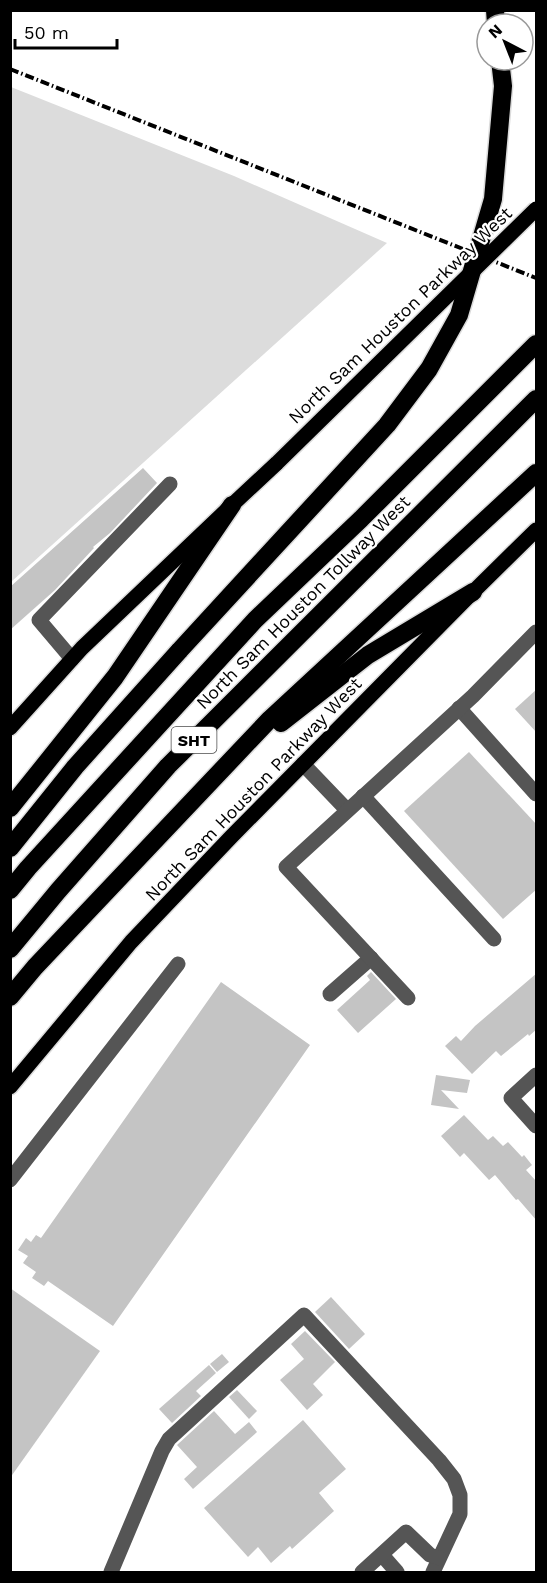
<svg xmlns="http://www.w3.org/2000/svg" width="547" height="1583" font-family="'Work Sans',sans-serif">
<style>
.green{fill:#dcdcdc}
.building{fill:#c4c4c4}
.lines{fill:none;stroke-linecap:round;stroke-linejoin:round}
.major-casing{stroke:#dbdbdb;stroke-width:18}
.highway-casing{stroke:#dbdbdb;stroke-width:21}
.minor{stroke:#555;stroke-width:15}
.major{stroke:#000;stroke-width:15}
.highway{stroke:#000;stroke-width:18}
.rail{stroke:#000;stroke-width:4;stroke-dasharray:9 3 1.5 3;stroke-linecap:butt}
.major-bridge-casing{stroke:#dbdbdb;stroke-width:18;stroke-linecap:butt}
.highway-bridge-casing{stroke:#dbdbdb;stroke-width:21;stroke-linecap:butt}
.major-bridge{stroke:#000;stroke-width:15}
.highway-bridge{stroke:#000;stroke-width:18}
.labels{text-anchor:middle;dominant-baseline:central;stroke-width:4.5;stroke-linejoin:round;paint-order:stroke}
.shield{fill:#fff;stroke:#4c4c4c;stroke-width:1.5}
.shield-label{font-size:16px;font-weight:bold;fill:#000}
.street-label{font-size:18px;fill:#000;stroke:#fff}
</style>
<rect width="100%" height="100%" fill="#fff"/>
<polygon class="green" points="11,87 234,176 387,243 11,582"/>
<g class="building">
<polygon points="143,468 157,483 110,533 93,547 94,548 55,590 10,630 10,587"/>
<polygon points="537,689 537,733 515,709"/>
<polygon points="469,752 537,825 537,889 503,919 404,811"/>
<polygon points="371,972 396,999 358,1033 337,1010 370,980 367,976"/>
<polygon points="537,973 537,1029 529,1036 528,1034 501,1056 496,1051 472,1074 445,1046 456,1036 461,1041 475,1026"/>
<polygon points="221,982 310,1045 113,1326 48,1281 44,1286 32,1278 36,1272 23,1263 28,1256 18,1250 26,1238 31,1242 36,1235 41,1238"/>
<polygon points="436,1075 470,1080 467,1093 441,1090 459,1109 431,1105"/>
<polygon points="464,1115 488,1140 493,1136 503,1146 508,1142 522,1157 524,1155 532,1165 526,1170 537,1182 537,1221 518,1199 516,1200 495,1175 489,1180 464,1153 460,1157 441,1136"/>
<polygon points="10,1288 100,1351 10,1478"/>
<polygon points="331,1297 365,1334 349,1349 315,1312"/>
<polygon points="305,1331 335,1362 313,1384 323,1395 307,1410 280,1380 304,1359 291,1344"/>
<polygon points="222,1354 229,1362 217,1372 210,1364"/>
<polygon points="209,1365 216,1373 196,1391 201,1396 172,1423 159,1409"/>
<polygon points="237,1390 257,1411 249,1419 229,1397"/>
<polygon points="214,1411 235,1434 249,1422 257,1432 193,1489 184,1479 197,1467 177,1445"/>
<polygon points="303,1420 346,1469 319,1493 334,1511 292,1549 290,1546 271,1563 258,1547 248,1557 204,1508"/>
</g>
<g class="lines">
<g class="major-casing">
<g id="major">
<polyline points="10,728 82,648 232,505 277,463"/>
<polyline points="10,1087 131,942 231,837 473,592 536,530"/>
</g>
</g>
<g class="highway-casing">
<g id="highway">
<polyline points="495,10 496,24"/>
<polyline points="281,723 368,655 473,592"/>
<polyline points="10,808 115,677 232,505"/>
<polyline points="10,848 75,767 180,650"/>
<polyline points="10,890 28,868 255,620 361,519 536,344"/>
<polyline points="10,949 58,891 168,766 536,399"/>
<polyline points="10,997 35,967 270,719 536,473"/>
</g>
</g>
<g class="minor">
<polyline points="72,659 39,620 170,484"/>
<polyline points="459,708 536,794"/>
<polyline points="303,764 347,810"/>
<polyline points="363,796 494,939"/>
<polyline points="330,994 371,958"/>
<polyline points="408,998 286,867 473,696 536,632"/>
<polyline points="536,1075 511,1098 536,1126"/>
<polyline points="10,1180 178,964"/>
<polyline points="382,1555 397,1572"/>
<polyline points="111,1572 162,1451 169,1439 304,1315 439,1460 454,1479 460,1495 460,1514 433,1572"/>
<polyline points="362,1572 406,1532 430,1555 439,1558"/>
</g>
<use href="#major" class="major"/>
<use href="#highway" class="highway"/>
<polyline class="rail" points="10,69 536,278"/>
<g class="major-bridge-casing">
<polyline id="major-bridge" points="277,463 536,209"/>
</g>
<g class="highway-bridge-casing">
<polyline id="highway-bridge" points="180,650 387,425 429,369 459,315 493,199 503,86 500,60"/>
</g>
<use href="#major-bridge" class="major-bridge"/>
<use href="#highway-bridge" class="highway-bridge"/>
</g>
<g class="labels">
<rect class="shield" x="171.5" y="727" width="45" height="26" rx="4.5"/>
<g class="shield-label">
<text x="194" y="740">SHT</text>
</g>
<g class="street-label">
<text transform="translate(400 315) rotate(-44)">North Sam Houston Parkway West</text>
<text transform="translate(303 602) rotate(-45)">North Sam Houston Tollway West</text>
<text transform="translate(253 789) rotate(-46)">North Sam Houston Parkway West</text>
</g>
</g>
<rect width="547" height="1583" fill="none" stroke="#000000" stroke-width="24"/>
<g transform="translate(505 42) rotate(318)"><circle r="28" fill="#ffffff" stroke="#999999" stroke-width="1.5"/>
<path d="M0-4.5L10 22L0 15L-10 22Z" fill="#000000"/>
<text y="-9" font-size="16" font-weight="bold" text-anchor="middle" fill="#000000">N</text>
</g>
<path d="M15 39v9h102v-9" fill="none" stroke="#000000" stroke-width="3"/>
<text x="24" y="39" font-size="18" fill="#000000" stroke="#ffffff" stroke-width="4.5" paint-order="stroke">50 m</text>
</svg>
